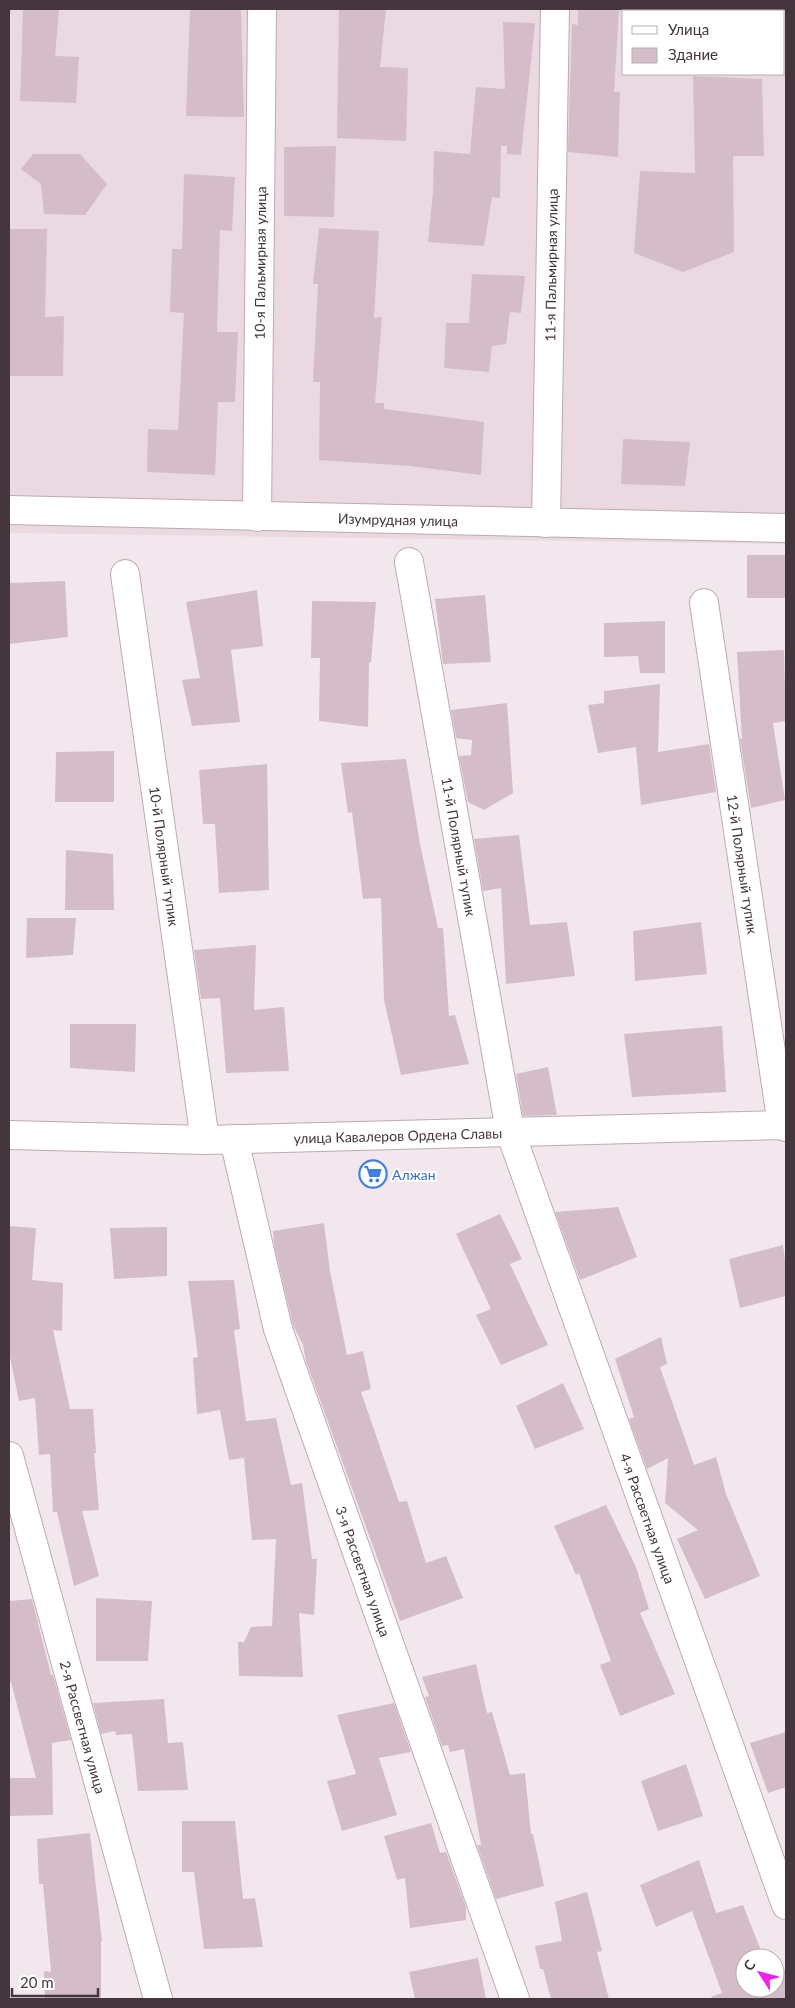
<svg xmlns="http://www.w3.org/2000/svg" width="795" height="2008" font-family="Lato,sans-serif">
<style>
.residential{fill:#ead9e1;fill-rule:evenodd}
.building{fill:#d4bdc9}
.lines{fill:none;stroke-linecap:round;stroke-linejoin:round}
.minor-casing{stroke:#bdaab3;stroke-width:30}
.tertiary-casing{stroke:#bdaab3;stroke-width:30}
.minor{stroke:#fff;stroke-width:28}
.tertiary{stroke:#fff;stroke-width:28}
.labels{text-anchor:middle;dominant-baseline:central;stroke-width:4;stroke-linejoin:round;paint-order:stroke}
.street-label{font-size:14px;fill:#45363e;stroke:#fff}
.shop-label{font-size:14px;fill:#366cbe;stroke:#fff;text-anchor:start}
</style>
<rect width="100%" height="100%" fill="#f2e7ec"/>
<path class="residential" d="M9,9H786V544L9,533ZM624,11H784V74H624Z"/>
<g class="building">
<polygon points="23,9 59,9 55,56 79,57 76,103 20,101"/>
<polygon points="190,9 241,9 244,117 186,116"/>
<polygon points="339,9 386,9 380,67 408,68 406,141 337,138"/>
<polygon points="578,9 619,9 614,92 620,92 618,157 568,152 572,24 578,25"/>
<polygon points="503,22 535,23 521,155 507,154 507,146 501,146 500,198 492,197 484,246 428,242 433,192 434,151 470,154 476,87 505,89"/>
<polygon points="693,76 762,79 764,156 733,156 734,252 683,272 634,253 640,171 695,173"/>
<polygon points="336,146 334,217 284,216 284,147"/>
<polygon points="33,154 80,154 107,184 85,215 44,214 41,184 21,169"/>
<polygon points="184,174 235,177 232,231 220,230 217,332 238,332 235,402 218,402 215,475 147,472 148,429 178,430 184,313 170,312 172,249 182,249"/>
<polygon points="319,228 379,231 374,318 382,317 375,403 384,403 384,409 484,422 481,475 410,466 319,460 320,382 313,382 318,284 313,284"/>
<polygon points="9,229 47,229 45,317 64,316 63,376 9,376"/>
<polygon points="472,274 525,276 521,313 510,312 506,344 492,346 489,372 444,368 446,323 469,323"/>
<polygon points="623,439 690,442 685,486 621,484"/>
<rect x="747" y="555" width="39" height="43"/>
<polygon points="65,581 68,637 9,644 9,583"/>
<polygon points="257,590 263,646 231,650 240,722 192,726 182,680 200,678 186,602"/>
<polygon points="485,595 491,662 443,664 435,599"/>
<polygon points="312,601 376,602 371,662 369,662 368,727 319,721 320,658 311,658"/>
<polygon points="665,621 665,673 640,673 638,656 604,657 604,623"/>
<polygon points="784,650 786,721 773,723 785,800 751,808 740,739 742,739 737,652"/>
<polygon points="660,684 658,752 709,744 716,792 641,805 636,747 598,753 588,705 604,703 604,691"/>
<polygon points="507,703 513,793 484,810 468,802 459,756 471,755 472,740 456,738 451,710"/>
<polygon points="114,751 114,802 55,802 56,752"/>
<polygon points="406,759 420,844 438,928 443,928 449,1016 455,1015 469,1064 401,1075 384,1000 381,898 363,899 352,812 348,813 341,763"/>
<polygon points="267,764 269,890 219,893 215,824 203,824 199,770"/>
<polygon points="519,835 530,925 567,922 575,976 506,984 501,888 483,891 474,839"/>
<polygon points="66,850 113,854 114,910 65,910"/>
<polygon points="27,918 76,918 73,955 26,958"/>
<polygon points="701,922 707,974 635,981 633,931"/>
<polygon points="256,945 254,1010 284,1007 289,1071 226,1073 220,998 201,999 194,950"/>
<polygon points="70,1024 136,1024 135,1072 70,1068"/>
<polygon points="722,1026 726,1092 632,1097 624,1034"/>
<polygon points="548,1067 557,1115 523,1116 516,1074"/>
<polygon points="618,1207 637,1257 580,1280 555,1212"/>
<polygon points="500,1214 522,1259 510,1264 548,1345 501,1365 476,1315 491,1309 456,1234"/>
<polygon points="324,1223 330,1271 347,1355 363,1351 371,1389 361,1392 399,1502 407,1501 426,1563 446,1556 463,1598 400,1621 306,1361 303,1345 293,1325 274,1244 273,1231"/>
<polygon points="9,1226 36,1228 32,1280 63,1283 62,1331 53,1330 70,1409 93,1409 96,1453 94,1453 99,1510 82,1511 99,1576 74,1586 57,1512 53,1512 50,1454 39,1455 35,1398 19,1401 9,1352"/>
<polygon points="167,1227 167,1276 114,1279 110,1228"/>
<polygon points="783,1245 786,1267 786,1296 740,1308 729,1259"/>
<polygon points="234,1280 240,1329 234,1330 246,1421 276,1418 291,1485 302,1483 312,1559 317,1559 314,1615 299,1613 303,1677 239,1676 238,1642 244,1642 251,1627 272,1626 276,1539 252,1540 244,1458 229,1460 220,1410 197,1414 193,1358 198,1357 188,1281"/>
<polygon points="661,1337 667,1364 660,1367 694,1465 716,1457 726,1494 760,1576 705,1599 677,1539 698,1530 665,1503 668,1458 647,1469 629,1419 634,1417 615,1359"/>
<polygon points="563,1383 584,1429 535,1449 516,1406"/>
<polygon points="606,1505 636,1567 649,1609 640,1613 675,1694 620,1716 600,1665 611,1661 579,1573 576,1575 554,1526"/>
<polygon points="96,1598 152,1601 148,1661 96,1661"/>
<polygon points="32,1599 51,1675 53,1675 71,1740 52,1743 53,1815 9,1816 9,1778 36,1778 11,1682 9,1682 9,1601"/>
<polygon points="476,1664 487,1713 492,1712 510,1775 525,1773 531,1834 533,1834 544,1886 496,1899 477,1845 481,1845 464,1749 450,1752 448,1745 442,1746 425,1697 429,1696 422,1677"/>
<polygon points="164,1699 168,1743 183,1742 188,1790 138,1791 132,1734 116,1735 115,1731 101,1734 93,1703"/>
<polygon points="394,1703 411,1752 379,1758 397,1815 342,1831 327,1781 356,1774 337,1715"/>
<polygon points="786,1732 786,1787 768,1793 750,1743"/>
<polygon points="686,1764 703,1816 658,1831 641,1781"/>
<polygon points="182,1821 235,1821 243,1899 255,1898 263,1947 204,1949 194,1872 182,1872"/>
<polygon points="431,1823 440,1853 446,1852 466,1907 466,1920 410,1928 405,1878 397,1880 384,1836"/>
<polygon points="90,1833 102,1941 101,1941 101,1999 45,1999 44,1971 51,1972 43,1884 39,1884 37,1839"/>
<polygon points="699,1860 716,1913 743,1905 764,1958 745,1958 745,1988 775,1988 775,1973 786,1969 786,1999 712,1999 711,1997 722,1993 692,1911 656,1927 640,1885"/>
<polygon points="587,1892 602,1951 597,1952 609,1999 551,1999 543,1969 540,1969 535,1946 562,1941 555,1902"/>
<polygon points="478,1958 486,1999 415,1999 409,1972"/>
</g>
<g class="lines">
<g class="minor-casing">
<g id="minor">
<path id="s1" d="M9,510L786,528"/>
<path id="s2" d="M257,517L262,9"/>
<path id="s3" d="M546,523L555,9"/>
<path id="s4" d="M409,562L510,1131L786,1905"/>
<path id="s5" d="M125,574L205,1140"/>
<path id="s6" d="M704,603L782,1125"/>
<path id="s7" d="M234,1139L278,1329L515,1999"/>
<path id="s8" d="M9,1456L158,1999"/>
</g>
</g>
<g class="tertiary-casing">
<g id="tertiary">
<path id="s9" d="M9,1135L205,1140L782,1125L786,1127"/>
</g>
</g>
<use href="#minor" class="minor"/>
<use href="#tertiary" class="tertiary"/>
</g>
<defs>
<g id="supermarket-ring" transform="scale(1.4375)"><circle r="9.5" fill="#fff" stroke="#3f7fe0" stroke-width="1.5"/><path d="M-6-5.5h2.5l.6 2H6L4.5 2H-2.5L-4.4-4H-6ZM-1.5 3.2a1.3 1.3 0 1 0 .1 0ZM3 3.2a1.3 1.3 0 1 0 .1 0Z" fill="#3f7fe0"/></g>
</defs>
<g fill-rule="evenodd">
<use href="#supermarket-ring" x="373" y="1174"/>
</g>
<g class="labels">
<g class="street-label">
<text stroke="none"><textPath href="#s2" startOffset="254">10-я Пальмирная улица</textPath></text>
<text stroke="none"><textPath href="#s3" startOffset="258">11-я Пальмирная улица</textPath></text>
<text stroke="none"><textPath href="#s1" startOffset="389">Изумрудная улица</textPath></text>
<text stroke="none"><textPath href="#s4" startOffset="289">11-й Полярный тупик</textPath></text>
<text stroke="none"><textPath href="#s5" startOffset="285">10-й Полярный тупик</textPath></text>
<text stroke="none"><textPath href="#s6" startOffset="264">12-й Полярный тупик</textPath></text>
<text stroke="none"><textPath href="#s9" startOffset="389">улица Кавалеров Ордена Славы</textPath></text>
<text stroke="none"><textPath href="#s4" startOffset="989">4-я Рассветная улица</textPath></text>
<text stroke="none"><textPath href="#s7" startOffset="452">3-я Рассветная улица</textPath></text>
<text stroke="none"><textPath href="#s8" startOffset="281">2-я Рассветная улица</textPath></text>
</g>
<g class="shop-label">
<text x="392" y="1174">Алжан</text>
</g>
</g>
<rect width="795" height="2008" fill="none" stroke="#45363e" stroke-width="20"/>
<rect x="622" y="10" width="162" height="65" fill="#ffffff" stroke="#b5afb2"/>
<rect x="632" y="26" width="25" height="8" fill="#ffffff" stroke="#b5afb2"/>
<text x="668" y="35" font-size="15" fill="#45363e">Улица</text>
<rect x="632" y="48" width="25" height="15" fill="#d4bdc9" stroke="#b5afb2"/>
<text x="668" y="60" font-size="15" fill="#45363e">Здание</text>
<g transform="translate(760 1973) rotate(306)"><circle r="24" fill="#ffffff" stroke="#b5afb2"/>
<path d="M0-4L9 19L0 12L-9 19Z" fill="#ef21eb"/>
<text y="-8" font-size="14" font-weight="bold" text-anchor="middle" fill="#45363e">С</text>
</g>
<path d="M12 1988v8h86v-8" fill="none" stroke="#45363e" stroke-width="2.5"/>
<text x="20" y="1988" font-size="15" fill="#45363e" stroke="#ffffff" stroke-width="4" paint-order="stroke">20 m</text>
</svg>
